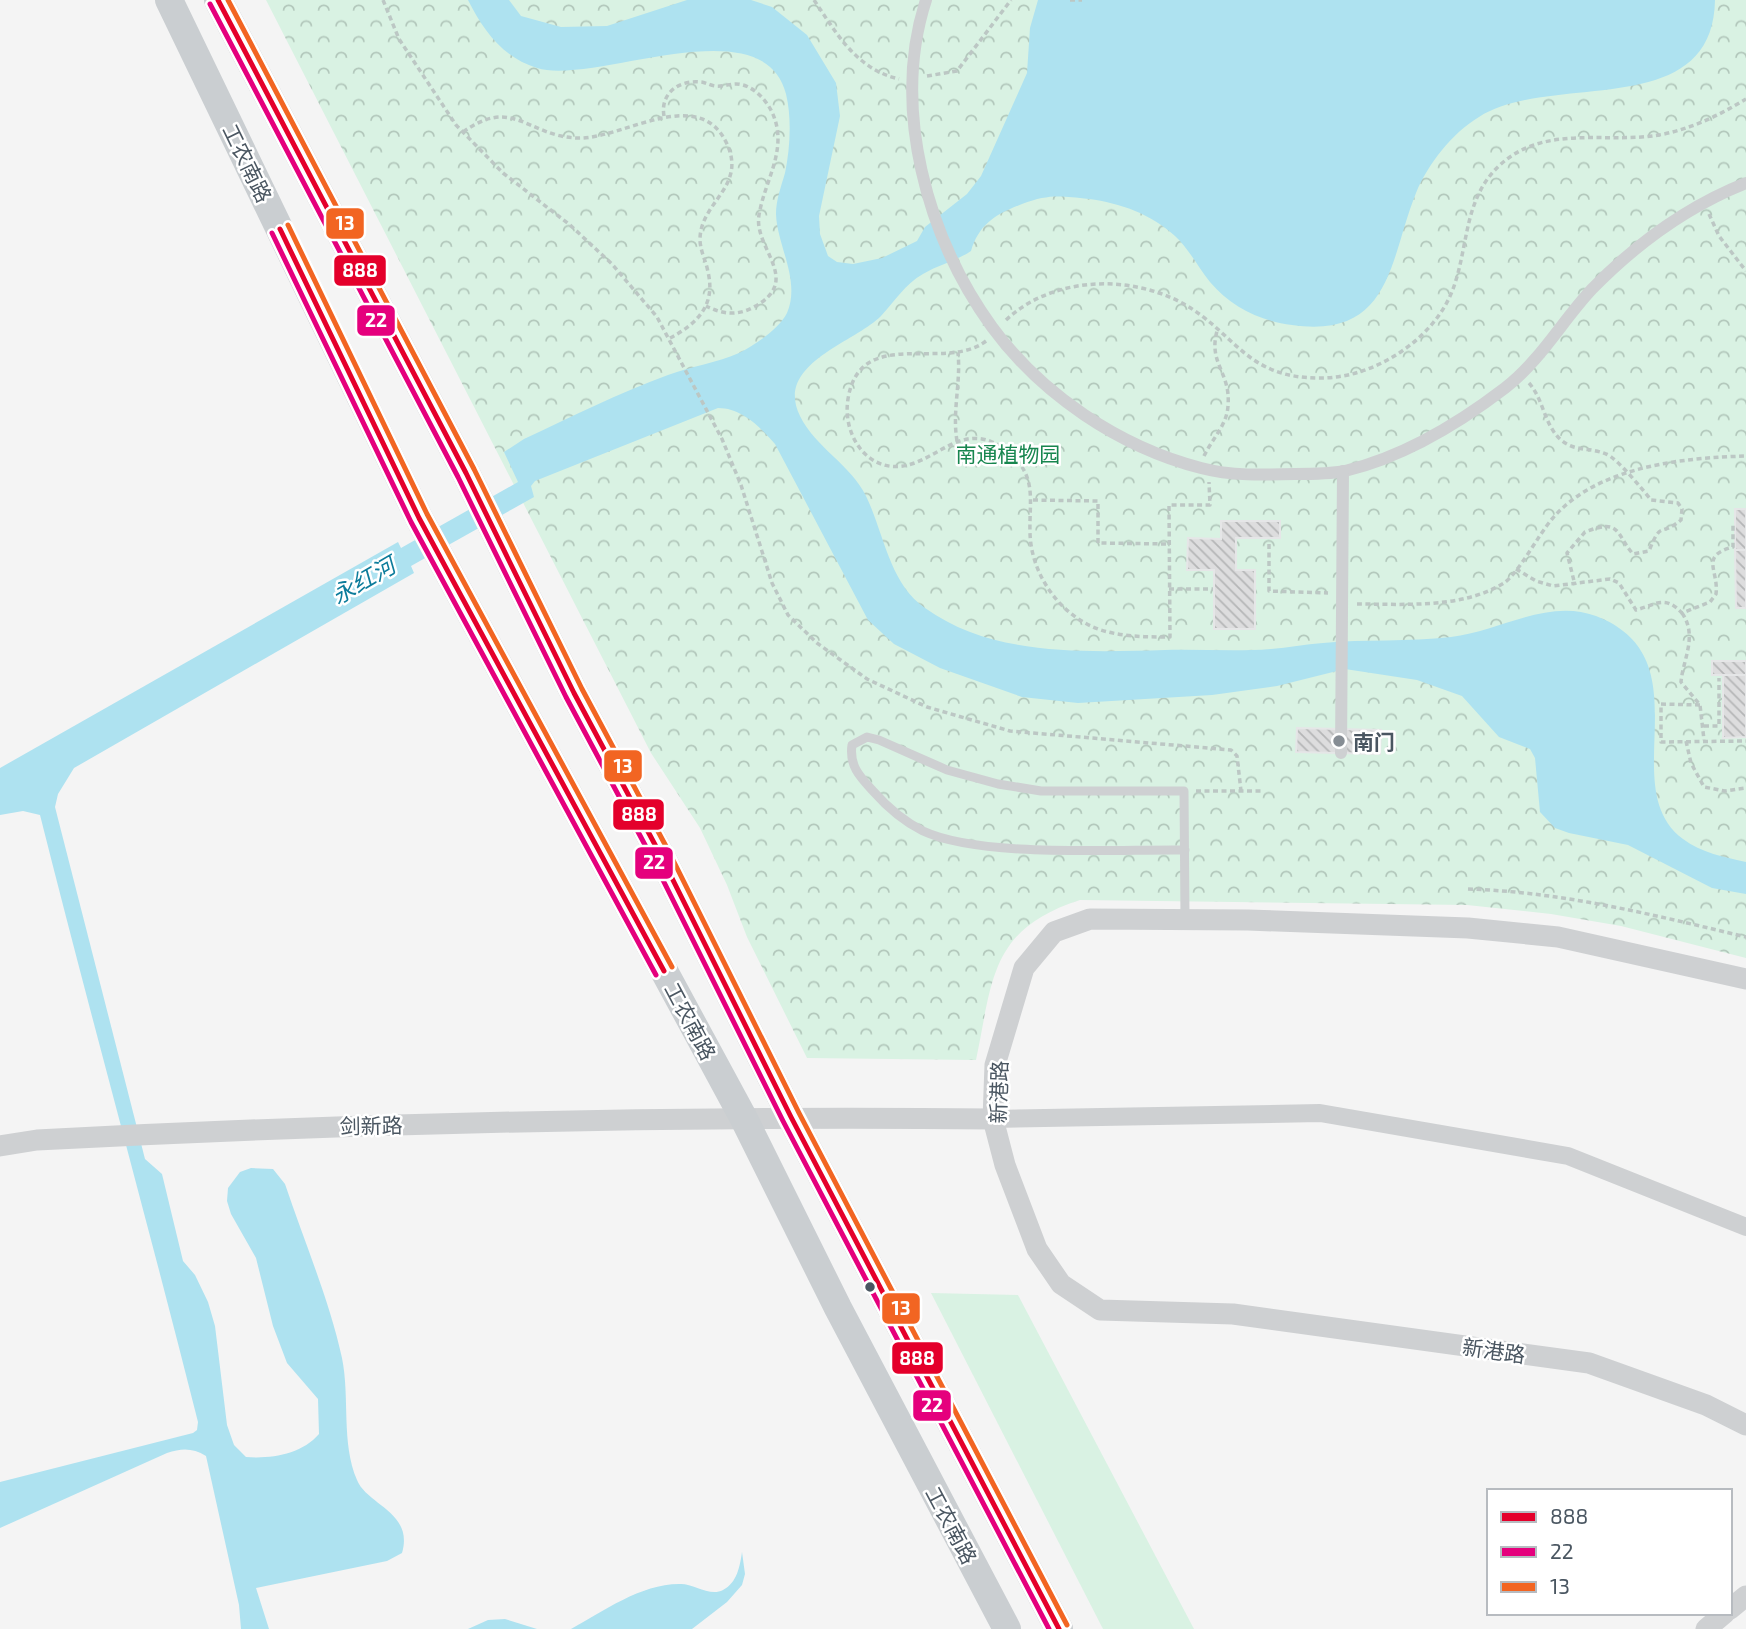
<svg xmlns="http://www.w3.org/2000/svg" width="1746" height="1629" font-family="'Exo 2','Noto Sans SC',sans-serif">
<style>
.grass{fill:#d9f2e3}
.park{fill:url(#park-crowns)}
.water{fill:#aee2f0}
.building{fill:url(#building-back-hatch);stroke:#e5e6e7;stroke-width:2}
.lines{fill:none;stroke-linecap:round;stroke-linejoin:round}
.path{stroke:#bcc7c4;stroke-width:3.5;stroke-dasharray:5 3.5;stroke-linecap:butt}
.service{stroke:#ced0d2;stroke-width:9}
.pedestrian{stroke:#ced0d2;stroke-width:12}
.minor{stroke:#ced0d2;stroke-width:18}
.tertiary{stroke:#ced0d2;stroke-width:21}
.primary{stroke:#caced1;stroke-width:28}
.bus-1-casing{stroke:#fff;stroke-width:10}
.bus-2-casing{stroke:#fff;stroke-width:10}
.bus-3-casing{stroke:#fff;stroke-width:10}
.bus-1{stroke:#e4002b;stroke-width:5}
.bus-2{stroke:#e5007d;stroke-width:5}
.bus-3{stroke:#f26522;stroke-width:5}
.poi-dot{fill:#868d94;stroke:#fff;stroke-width:2.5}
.bus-dot{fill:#4a5661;stroke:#fff;stroke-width:2.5}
.labels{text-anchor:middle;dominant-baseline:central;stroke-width:5;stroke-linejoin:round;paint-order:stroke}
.street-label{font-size:21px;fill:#4a5661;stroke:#fff}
.park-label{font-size:21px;fill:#17864f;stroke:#fff}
.poi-label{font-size:21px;font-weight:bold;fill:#4a5661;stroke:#fff;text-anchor:start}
.water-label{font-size:23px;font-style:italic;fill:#0c7c9b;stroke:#fff}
.line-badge{stroke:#fff;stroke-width:2.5}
.badge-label{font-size:19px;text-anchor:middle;font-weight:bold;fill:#fff}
</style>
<defs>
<pattern id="park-crowns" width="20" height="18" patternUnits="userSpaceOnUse" patternTransform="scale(1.75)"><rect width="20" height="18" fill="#d9f2e3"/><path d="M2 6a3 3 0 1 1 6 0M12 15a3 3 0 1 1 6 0" fill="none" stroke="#b2c7bb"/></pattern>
<pattern id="building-back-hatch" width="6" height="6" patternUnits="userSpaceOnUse" patternTransform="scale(1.75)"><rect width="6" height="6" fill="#ddddde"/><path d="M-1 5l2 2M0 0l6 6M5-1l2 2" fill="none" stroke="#b5b6b7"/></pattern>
</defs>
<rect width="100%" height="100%" fill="#f4f4f4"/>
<polygon class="grass" points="931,1293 1018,1295 1194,1629 1103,1629"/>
<path class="park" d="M266,0H1746V958L1621,926L1551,914L1467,905L1080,900C990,929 993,979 976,1060L807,1058L747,937L727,885L700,828L651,753Z"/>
<g class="water">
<path d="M468,0H509L521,16L561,27L607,26L687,0H751L772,7L807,35L836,83L840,116L819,216L820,234L828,256L837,262L853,264L882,258L917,241L925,227L967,194L981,176L1027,73L1030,28L1038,0H1715C1713,123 1550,71 1479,117C1452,133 1428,164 1416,193C1389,260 1392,339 1292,325C1260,321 1231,307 1210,282C1198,267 1189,249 1175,236C1151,214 1120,203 1089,199C1060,196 1049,194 1022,204C996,214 979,224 971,251C956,261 938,265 923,274C905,284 895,301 881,316C854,343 774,364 800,416C815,447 851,465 866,496C884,533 889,583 925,608C993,657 1086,652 1165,650C1200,649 1236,652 1271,649C1288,648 1305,644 1323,643C1365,639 1408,642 1451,637C1500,631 1548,598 1596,616C1707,659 1613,787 1683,839C1701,853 1725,857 1746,862V894L1712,888L1628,845L1569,833L1555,828L1540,812L1535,758L1530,749L1499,737L1462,696L1417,680L1345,669L1277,686L1212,695L1078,703L1022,697L940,668L894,644L868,620L775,444C760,427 742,408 718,408L535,481L531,486L534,497L411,566L414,573L74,768L58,794L55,807L145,1159L162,1174L183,1261L195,1275L208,1302L215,1326L227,1425L234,1445L246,1457C272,1459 302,1454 319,1434L318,1399L287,1363L273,1326L256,1258L231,1214L227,1201L228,1188L240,1172L251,1168L273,1169L285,1184C304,1241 329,1299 342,1358C350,1397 341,1443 357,1480C367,1505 414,1512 402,1553L387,1561L256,1588L269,1629H241L239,1605L206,1456C193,1448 182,1448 167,1453L0,1528V1482L193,1433L197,1430L198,1422C147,1219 91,1018 40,815L23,811L0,815V768L398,542L401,548L518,482L504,452L524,439C571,417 619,393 668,375C692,366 716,363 739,353C755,345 779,329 787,313C801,280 777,246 776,214C776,200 781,187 785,173C790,149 792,119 786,94C763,4 594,86 537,68C503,58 483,30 468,0Z"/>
<path d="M742,1552L745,1574L742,1585L727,1602L692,1629H571C604,1611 642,1583 681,1584C694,1584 710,1597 723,1590C737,1583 740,1566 742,1552Z"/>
<polygon points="505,1619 537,1629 468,1629 488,1620"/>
</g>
<g class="building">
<rect x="1735" y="509" width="11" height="41"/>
<polygon points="1221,521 1280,521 1280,538 1236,538 1236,570 1255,570 1255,629 1214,629 1214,570 1187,570 1188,538 1221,539"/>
<polygon points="1735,550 1746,550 1746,608 1736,608"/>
<rect x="1712" y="661" width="34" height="14"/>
<polygon points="1723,675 1746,675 1746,737 1723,738"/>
<polygon points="1297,728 1381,730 1380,754 1296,752"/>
</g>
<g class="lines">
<g class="path">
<polyline points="383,0 399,39 456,125 503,173 570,225 612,264 657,317 722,439 741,485 772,583 788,615 817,643 867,679 927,707 1010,731 1231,750 1237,756 1241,791"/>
<path d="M814,0C837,34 856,69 899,79"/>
<polyline points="1070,0 1082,0"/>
<polyline points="927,76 957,71 1011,0"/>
<path d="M664,116C660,94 678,80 700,82C705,82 709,85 715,86C722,87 729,84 736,84C751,84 765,98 772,112C789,149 765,179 759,215C753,249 805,281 752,308C736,316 722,314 706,306"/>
<path d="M463,132C513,96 527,136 577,138C622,140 699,83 727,144C747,188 699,202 700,241C701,253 706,261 708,272C716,305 697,324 670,338"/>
<polyline points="1709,214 1719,236 1746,271"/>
<path d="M1006,320C1053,276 1130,274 1184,304C1236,334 1246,378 1319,378C1373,379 1434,340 1453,289C1469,246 1463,198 1501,164C1546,124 1606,144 1659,135C1691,129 1718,116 1746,99"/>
<path d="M986,341C945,373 860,324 848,399C842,435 868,475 908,465C941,457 966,419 1007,451C1038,476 1029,499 1030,533C1031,575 1061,617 1101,630C1123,637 1147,637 1170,637L1169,505H1210L1209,482"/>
<path d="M1529,383C1544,400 1544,425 1561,440C1575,452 1590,447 1606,454C1617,458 1643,490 1651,500L1678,503L1682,509L1681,520C1659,538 1662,519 1649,551L1633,554C1615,533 1621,518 1585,532L1567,553L1575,585"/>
<path d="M957,441C952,411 961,383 958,353"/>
<path d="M1204,456C1212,439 1227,425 1228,406C1231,372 1208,364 1217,331"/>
<polyline points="1033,500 1098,501 1098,543 1169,544"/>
<polyline points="1269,544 1269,591 1328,593"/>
<path d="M1516,569L1536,581L1553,586L1610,579L1619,583L1636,610C1657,604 1665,595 1682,613L1710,602L1716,594C1719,570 1699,556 1733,547V525"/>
<polyline points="1169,589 1213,589"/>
<path d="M1357,604C1404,604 1462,609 1504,583C1518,574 1539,534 1552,519C1597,466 1682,458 1746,456"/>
<path d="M1682,613C1698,636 1683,659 1681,682L1700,705L1704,740"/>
<polyline points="1700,705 1661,704 1661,742 1746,741"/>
<polyline points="1704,726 1719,726 1719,678"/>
<polyline points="1686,741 1691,763 1704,787 1725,791 1746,788"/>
<polyline points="1196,791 1262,791"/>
<path d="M1468,889C1563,892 1654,915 1746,937"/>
</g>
<path class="service" d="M1185,850C1117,849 981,858 923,831C903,821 888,808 873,791C860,777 849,766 852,745L867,737L879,740L947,770L998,784L1041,791H1184L1185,919"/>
<g class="pedestrian">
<path d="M926,0C891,108 927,237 992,327C1041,394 1119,447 1201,468C1231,476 1263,475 1295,474C1311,474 1329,474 1345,471C1403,457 1458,424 1505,388C1541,360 1562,321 1592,289C1636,244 1688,206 1746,183"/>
<polyline points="1341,753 1343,471"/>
</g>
<polyline class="minor" points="993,1119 1320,1113 1568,1156 1746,1227"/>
<g class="tertiary">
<polyline points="1746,979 1558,937 1468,928 1248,920 1090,919 1054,932 1024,968 995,1065 993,1119 1005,1165 1037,1249 1061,1284 1100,1310 1233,1314 1589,1363 1706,1405 1746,1425"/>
<path d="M0,1146L37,1140C355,1123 674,1116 993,1119"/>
<polyline points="1730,1609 1746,1596"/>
<polyline points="1706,1629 1725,1613"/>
</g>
<g class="primary">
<polyline points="169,0 419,518 743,1117 838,1308 1007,1629"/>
<polyline points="218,0 466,473 574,693 660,854 791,1117 1059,1629"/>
</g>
<g class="bus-1-casing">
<g id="bus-1">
<polyline points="218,0 466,473 574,693 660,854 791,1117 1059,1629"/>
<polyline points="280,229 419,518 664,971"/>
</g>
</g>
<g class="bus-2-casing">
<g id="bus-2">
<polyline points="210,4 458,477 566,697 652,858 783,1121 1049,1629"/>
<polyline points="272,233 411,522 656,975"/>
</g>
</g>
<g class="bus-3-casing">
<g id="bus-3">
<polyline points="228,0 474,469 582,689 668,850 799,1113 1067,1625"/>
<polyline points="288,225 427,514 672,967"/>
</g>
</g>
<use href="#bus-1" class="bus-1"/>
<use href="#bus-2" class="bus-2"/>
<use href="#bus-3" class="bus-3"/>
</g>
<circle class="poi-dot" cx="1339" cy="741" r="7"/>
<circle class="bus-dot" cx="870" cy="1287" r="6"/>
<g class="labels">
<g class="street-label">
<text transform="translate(248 163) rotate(64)">工农南路</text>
<text transform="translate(691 1021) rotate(62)">工农南路</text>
<text transform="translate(998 1092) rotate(-88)">新港路</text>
<text transform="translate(371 1125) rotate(-1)">剑新路</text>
<text transform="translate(1494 1350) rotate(8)">新港路</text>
<text transform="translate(952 1525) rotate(62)">工农南路</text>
</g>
<g class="park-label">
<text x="1008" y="453">南通植物园</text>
</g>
<g class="poi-label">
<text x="1353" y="741">南门</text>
</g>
<g class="water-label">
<text transform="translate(363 580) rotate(-30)">永红河</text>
</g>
</g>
<g class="line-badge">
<rect x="325" y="207" width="40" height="33" rx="7" fill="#f26522"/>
<rect x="333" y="254" width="54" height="33" rx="7" fill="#e4002b"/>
<rect x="356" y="304" width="40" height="33" rx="7" fill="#e5007d"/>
<rect x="603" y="749" width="40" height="34" rx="7" fill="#f26522"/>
<rect x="612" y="798" width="53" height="33" rx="7" fill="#e4002b"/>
<rect x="634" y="846" width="40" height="34" rx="7" fill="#e5007d"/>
<rect x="881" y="1292" width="40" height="33" rx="7" fill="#f26522"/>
<rect x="891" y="1341" width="53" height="34" rx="7" fill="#e4002b"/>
<rect x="912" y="1389" width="40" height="33" rx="7" fill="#e5007d"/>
</g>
<g class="badge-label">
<text x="345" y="230">13</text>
<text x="360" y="277">888</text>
<text x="376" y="327">22</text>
<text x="623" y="773">13</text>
<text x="639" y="821">888</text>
<text x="654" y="869">22</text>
<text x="901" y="1315">13</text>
<text x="917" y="1365">888</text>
<text x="932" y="1412">22</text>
</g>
<rect x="1487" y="1489" width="245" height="126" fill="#ffffff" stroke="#b7bbc0" stroke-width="2"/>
<rect x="1501" y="1512" width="35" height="10" fill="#e4002b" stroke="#b7bbc0" stroke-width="2"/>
<text x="1550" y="1524" font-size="21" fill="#4a5661">888</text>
<rect x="1501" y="1547" width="35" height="10" fill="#e5007d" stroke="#b7bbc0" stroke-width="2"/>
<text x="1550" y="1559" font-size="21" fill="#4a5661">22</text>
<rect x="1501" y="1582" width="35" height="10" fill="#f26522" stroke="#b7bbc0" stroke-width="2"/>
<text x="1550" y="1594" font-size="21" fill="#4a5661">13</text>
</svg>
